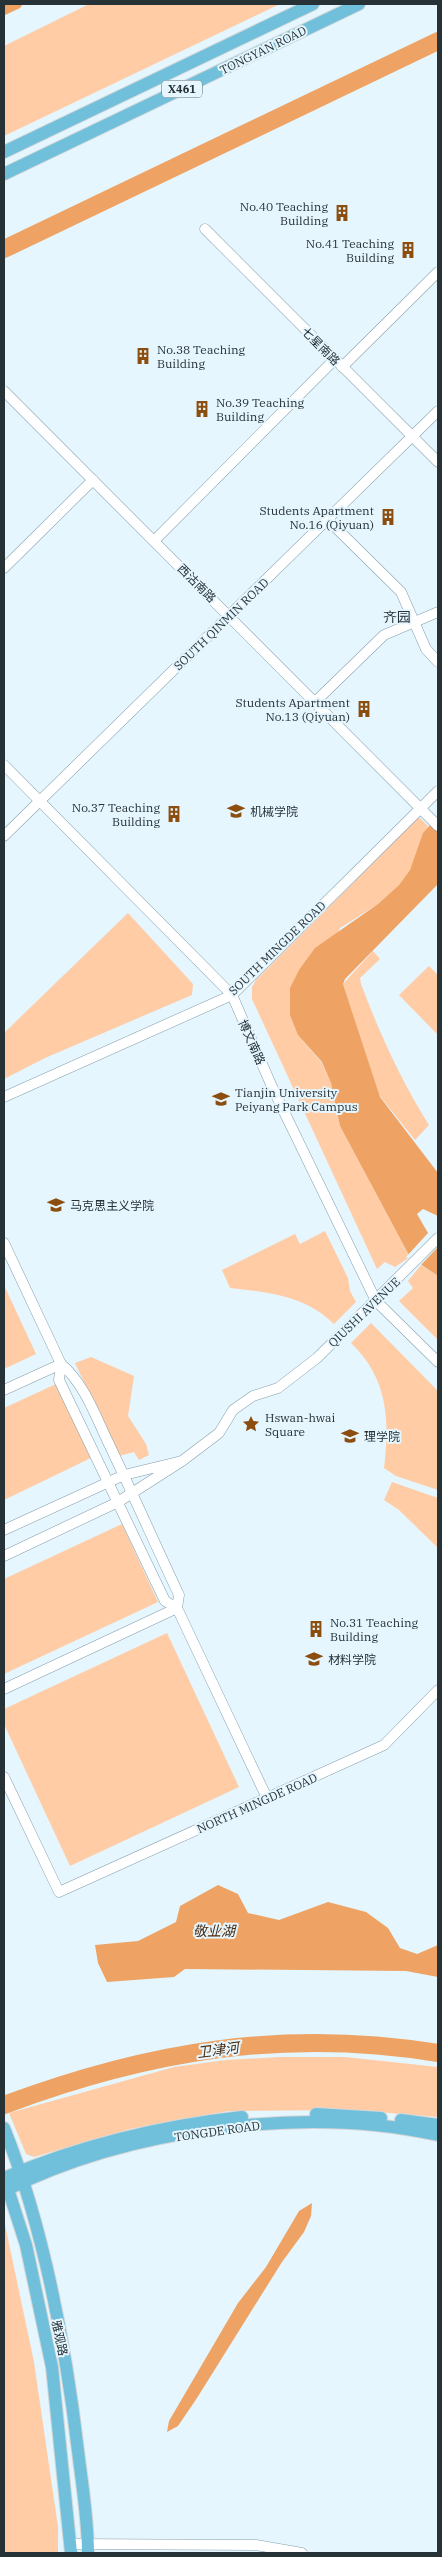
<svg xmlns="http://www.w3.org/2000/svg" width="442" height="2557" font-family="'IBM Plex Serif','Noto Sans SC',serif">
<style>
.green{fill:#ffcca5}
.water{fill:#eea364}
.pier{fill:#e5f6fe}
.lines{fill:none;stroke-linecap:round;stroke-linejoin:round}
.canal{stroke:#eea364;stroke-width:10}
.river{stroke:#eea364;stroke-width:18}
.minor-casing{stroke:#849eab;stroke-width:11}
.major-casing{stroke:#d4d6d7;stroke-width:14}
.minor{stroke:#fff;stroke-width:10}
.major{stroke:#70c0dc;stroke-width:12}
.labels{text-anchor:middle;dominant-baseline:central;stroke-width:4;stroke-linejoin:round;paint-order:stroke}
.shield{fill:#e5f6fe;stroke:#606d73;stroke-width:1}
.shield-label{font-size:11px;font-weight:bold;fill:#273237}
.street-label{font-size:12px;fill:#273237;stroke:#e5f6fe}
.poi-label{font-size:12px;fill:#273237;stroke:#e5f6fe;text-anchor:start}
.neighbourhood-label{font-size:14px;fill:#273237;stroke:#e5f6fe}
.water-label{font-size:14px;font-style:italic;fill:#4a2b10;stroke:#e5f6fe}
</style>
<rect width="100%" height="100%" fill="#e5f6fe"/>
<g class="green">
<polygon points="89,4 280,4 4,136 4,46"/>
<polygon points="419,817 428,826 410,870 399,885 378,904 340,928 298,1035 322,1063 331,1083 340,1126 410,1257 395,1267 385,1262 377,1269 252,999 252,987 256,980"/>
<polygon points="128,913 193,984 192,995 45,1058 4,1079 4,1033"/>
<path d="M373,951L380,959L360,978L361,984C380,1034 400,1079 429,1125L415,1140L379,1095L343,984Z"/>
<polygon points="429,966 438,975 438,1035 399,995"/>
<path d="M325,1231L348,1278L350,1291L356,1302L334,1324C306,1296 268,1292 230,1288L222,1270L295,1234L300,1244Z"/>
<polygon points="421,1265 438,1276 438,1340 399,1301 413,1288 408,1281"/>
<polygon points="4,1285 36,1354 4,1369"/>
<path d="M371,1323L438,1391V1490L396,1476L384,1468C390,1421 388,1378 351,1343Z"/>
<polygon points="91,1357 134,1376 128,1416 146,1444 149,1455 139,1460 134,1452 119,1456 75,1363"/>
<polygon points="56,1384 91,1458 4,1500 4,1408"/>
<polygon points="392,1482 438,1498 438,1548 399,1510 384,1500"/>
<polygon points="122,1524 158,1602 4,1674 4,1579"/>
<polygon points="167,1633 239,1787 70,1866 4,1724 4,1709"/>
<polygon points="280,2057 345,2057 438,2067 438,2117 353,2110 229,2111 130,2129 34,2157 26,2154 9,2113 174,2067 226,2060"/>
<polygon points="4,2220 34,2362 58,2527 58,2553 4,2553"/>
</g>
<g class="water">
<polygon points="438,816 438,884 345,979 343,984 380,1097 438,1173 438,1276 410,1257 340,1126 331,1083 322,1062 298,1035 290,1015 290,988 299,970 315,948 378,904 399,885 410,870 423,833"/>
<polygon points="218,1885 238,1894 248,1913 279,1920 328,1902 366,1912 388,1928 400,1948 417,1954 438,1945 438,1977 406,1971 185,1969 174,1977 107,1982 98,1963 95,1945 138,1941 176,1922 180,1906"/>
<polygon points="312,2203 311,2216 304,2232 282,2262 197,2398 178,2426 167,2432 169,2421 238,2303 266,2267 299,2211"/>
</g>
<polygon class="pier" points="423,1209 438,1216 438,1247 419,1267 406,1257 428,1233 417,1214"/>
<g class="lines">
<polyline class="canal" points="4,10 17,4"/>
<g class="river">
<polyline points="4,249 438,41"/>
<path d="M4,2105C148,2051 285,2028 438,2053"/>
</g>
<g class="minor-casing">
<g id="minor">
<polyline points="205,229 438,462"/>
<polyline points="342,367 438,272"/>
<polyline points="4,391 438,826"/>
<polyline points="328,520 401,592 426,649 438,662"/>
<polyline points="154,541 334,360"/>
<polyline points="4,568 93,480"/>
<polyline points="315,702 384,635 438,612"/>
<polyline points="4,765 232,995 273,1089 376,1301 438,1362"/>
<polyline points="4,836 438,411"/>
<polyline points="4,1097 232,995 438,791"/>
<path d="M4,1243L61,1364C84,1383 95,1415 108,1442C132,1492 155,1544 179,1595L177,1608"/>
<polyline points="61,1364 59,1380 165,1601 177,1608 267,1798"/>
<polyline points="4,1390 61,1364"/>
<polyline points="182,1461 219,1433 233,1410 253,1396 278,1388 317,1358 438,1238"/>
<polyline points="4,1530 124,1475 182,1461 118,1502 4,1556"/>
<polyline points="4,1689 177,1608"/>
<polyline points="4,1777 59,1892 384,1745 438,1690"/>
<polyline points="72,2544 256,2545 302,2553"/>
</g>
</g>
<g class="major-casing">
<g id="major">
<polyline points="4,152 313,4"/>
<polyline points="4,174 359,4"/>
<polyline points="316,2114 381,2118"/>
<polyline points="401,2120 438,2125"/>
<path d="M4,2128C43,2225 66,2347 78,2451C82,2484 88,2519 88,2553"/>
<path d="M4,2178C79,2146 160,2126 242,2117"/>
<polyline points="6,2183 26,2245 52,2367 71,2553"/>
<path d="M4,2191C127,2129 303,2105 438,2135"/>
</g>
</g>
<use href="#minor" class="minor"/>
<use href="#major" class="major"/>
</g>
<defs>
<g id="building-bare" transform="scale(1.35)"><path d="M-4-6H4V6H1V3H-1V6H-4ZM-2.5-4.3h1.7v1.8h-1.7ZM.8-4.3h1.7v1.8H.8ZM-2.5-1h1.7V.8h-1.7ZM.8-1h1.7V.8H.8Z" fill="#8b4e0f" stroke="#e5f6fe" stroke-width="2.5" paint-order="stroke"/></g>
<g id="university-bare" transform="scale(1.35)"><path d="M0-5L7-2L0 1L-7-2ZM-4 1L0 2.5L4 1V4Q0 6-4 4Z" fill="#8b4e0f" stroke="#e5f6fe" stroke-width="2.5" paint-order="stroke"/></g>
<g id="sight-bare" transform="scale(1.35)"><path d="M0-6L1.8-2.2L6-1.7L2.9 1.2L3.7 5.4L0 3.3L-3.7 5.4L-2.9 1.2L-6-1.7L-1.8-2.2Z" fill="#8b4e0f" stroke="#e5f6fe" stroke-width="2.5" paint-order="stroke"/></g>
</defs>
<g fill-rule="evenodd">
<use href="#building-bare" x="342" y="213"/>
<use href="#building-bare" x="408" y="250"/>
<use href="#building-bare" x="143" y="356"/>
<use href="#building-bare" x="202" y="409"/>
<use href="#building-bare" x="388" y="517"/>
<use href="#building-bare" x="364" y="709"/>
<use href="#university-bare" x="236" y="811"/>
<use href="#building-bare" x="174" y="814"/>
<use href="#university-bare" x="221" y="1099"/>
<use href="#university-bare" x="56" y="1205"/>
<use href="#sight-bare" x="251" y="1424"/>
<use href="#university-bare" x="350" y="1436"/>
<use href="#building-bare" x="316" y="1629"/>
<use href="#university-bare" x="314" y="1659"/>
</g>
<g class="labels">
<rect class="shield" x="162" y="80.5" width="40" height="17" rx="4"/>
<g class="shield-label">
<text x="182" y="89">X461</text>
</g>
<g class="street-label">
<text transform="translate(263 50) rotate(-26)">TONGYAN ROAD</text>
<text transform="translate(321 346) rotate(45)">七星南路</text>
<text transform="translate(197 583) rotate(45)">西沽南路</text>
<text transform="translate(221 624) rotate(-44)">SOUTH QINMIN ROAD</text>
<text transform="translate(277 948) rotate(-44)">SOUTH MINGDE ROAD</text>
<text transform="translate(252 1042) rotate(66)">博文南路</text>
<text transform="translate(364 1312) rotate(-44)">QIUSHI AVENUE</text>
<text transform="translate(257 1803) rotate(-24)">NORTH MINGDE ROAD</text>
<text transform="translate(217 2131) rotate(-8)">TONGDE ROAD</text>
<text transform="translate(60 2338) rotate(78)">雅观路</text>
</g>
<g class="poi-label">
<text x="328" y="206" text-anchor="end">No.40 Teaching<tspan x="328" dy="14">Building</tspan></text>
<text x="394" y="243" text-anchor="end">No.41 Teaching<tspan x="394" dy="14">Building</tspan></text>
<text x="157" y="349">No.38 Teaching<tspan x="157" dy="14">Building</tspan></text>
<text x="216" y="402">No.39 Teaching<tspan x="216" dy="14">Building</tspan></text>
<text x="374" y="510" text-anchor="end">Students Apartment<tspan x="374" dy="14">No.16 (Qiyuan)</tspan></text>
<text x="350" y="702" text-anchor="end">Students Apartment<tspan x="350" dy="14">No.13 (Qiyuan)</tspan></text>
<text x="160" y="807" text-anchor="end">No.37 Teaching<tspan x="160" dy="14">Building</tspan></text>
<text x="250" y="811">机械学院</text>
<text x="235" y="1092">Tianjin University<tspan x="235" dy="14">Peiyang Park Campus</tspan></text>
<text x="70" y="1205">马克思主义学院</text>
<text x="265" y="1417">Hswan-hwai<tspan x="265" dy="14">Square</tspan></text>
<text x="364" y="1436">理学院</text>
<text x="330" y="1622">No.31 Teaching<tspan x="330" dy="14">Building</tspan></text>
<text x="328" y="1659">材料学院</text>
</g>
<g class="neighbourhood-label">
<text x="397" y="617">齐园</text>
</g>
<g class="water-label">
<text x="214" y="1931">敬业湖</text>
<text transform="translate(218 2050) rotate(-7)">卫津河</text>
</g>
</g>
<rect width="442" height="2557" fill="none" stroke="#273237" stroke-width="10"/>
</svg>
